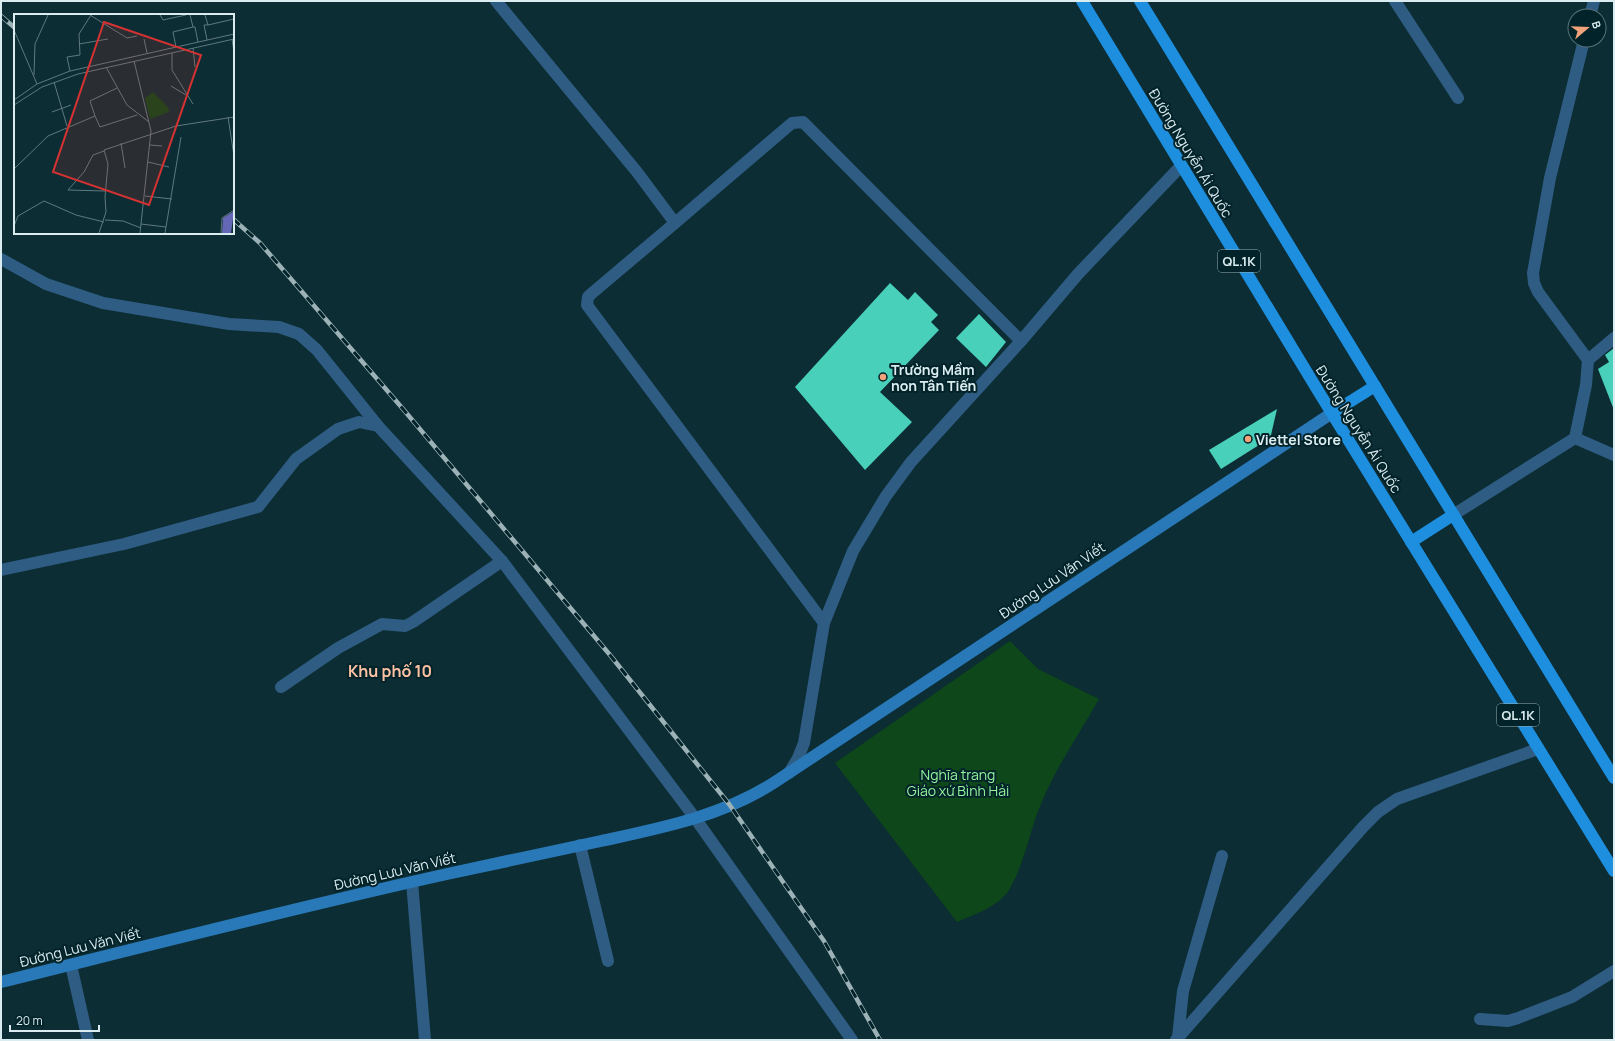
<svg xmlns="http://www.w3.org/2000/svg" width="1615" height="1041" font-family="Manrope,sans-serif">
<style>
.green{fill:#0d471a}
.building{fill:#48d0ba}
.lines{fill:none;stroke-linecap:round;stroke-linejoin:round}
.lane{stroke:#2f5c83;stroke-width:12}
.street{stroke:#2f5c83;stroke-width:12}
.secondary{stroke:#2978b7;stroke-width:12}
.primary{stroke:#1e8edf;stroke-width:12}
.rail-casing{stroke:#9cb2b7;stroke-width:4.5}
.rail{stroke:#022329;stroke-width:3;stroke-dasharray:9;stroke-linecap:butt}
.poi-dot{fill:#f0a27a;stroke:#022329;stroke-width:1.5}
.labels{text-anchor:middle;dominant-baseline:central;stroke-width:4;stroke-linejoin:round;paint-order:stroke}
.shield{fill:#022329;stroke:#99b0b4;stroke-width:1}
.shield-label{font-size:13px;font-weight:bold;fill:#daecf0}
.street-label{font-size:14px;fill:#daecf0;stroke:#022329}
.poi-label{font-size:14px;font-weight:bold;fill:#daecf0;stroke:#022329;text-anchor:start}
.park-label{font-size:14px;fill:#93f69f;stroke:#022329}
.quarter-label{font-size:16px;font-weight:bold;fill:#fdc1a3;stroke:#022329}
.inset-road{fill:none;stroke:#5e797f;stroke-width:1}
.view{fill:#d63232;fill-opacity:0.15;stroke:#d63232;stroke-width:2}
.inset-edge{fill:none;stroke:#daecf0;stroke-width:2}
</style>
<rect width="100%" height="100%" fill="#0c2d33"/>
<path class="green" d="M1010,641L1038,669L1099,699C1080,733 1056,767 1041,804C1029,832 1025,863 1009,890C998,907 975,914 957,922L835,763Z"/>
<g class="building">
<polygon points="890,283 908,300 915,292 938,315 931,322 939,330 880,392 912,422 865,470 795,387"/>
<polygon points="979,314 1006,342 986,367 956,338"/>
<polygon points="1614,348 1614,410 1598,369 1609,362 1605,355"/>
<polygon points="1277,409 1271,435 1267,440 1221,469 1209,450"/>
</g>
<g class="lines">
<polyline class="lane" points="1614,338 1588,360 1586,385 1575,438 1614,455"/>
<g class="street">
<polyline points="496,1 637,172 675,223 792,123 803,122 1021,341"/>
<polyline points="1395,1 1458,98"/>
<polyline points="1590,16 1594,1"/>
<polyline points="1584,40 1550,178 1533,273 1534,283 1538,292 1588,360"/>
<polyline points="675,223 591,294 588,297 587,305 824,623"/>
<polyline points="1,259 46,284 103,303 229,324 279,327 299,334 317,350 378,426"/>
<polyline points="1453,515 1575,438"/>
<polyline points="1,570 124,544 258,507 296,459 338,429 359,422 378,426 502,561 695,818 852,1040"/>
<polyline points="281,687 338,648 382,624 405,626 413,622 502,561"/>
<polyline points="789,773 798,758 804,743 824,623 853,551 886,496 911,462 1021,341 1078,274 1181,166"/>
<polyline points="580,845 608,961"/>
<polyline points="412,882 425,1040"/>
<polyline points="71,965 88,1040"/>
<polyline points="1480,1019 1508,1021 1518,1018 1572,997 1614,971"/>
<polyline points="1178,1037 1183,991 1222,856"/>
<polyline points="1176,1040 1363,827 1378,812 1397,799 1538,749"/>
</g>
<path class="secondary" d="M1,982C150,945 298,907 447,874C498,863 550,852 601,841C661,828 723,816 775,782L1332,413"/>
<g class="primary">
<polyline points="1082,1 1320,394 1614,871"/>
<polyline points="1140,1 1614,778"/>
<polyline points="1332,413 1375,386"/>
<polyline points="1411,542 1453,515"/>
</g>
<g class="rail-casing">
<g id="rail">
<polyline points="1,16 15,28"/>
<polyline points="233,219 260,243 403,409 610,655 729,804 824,941 880,1040"/>
</g>
</g>
<use href="#rail" class="rail"/>
</g>
<g class="poi-dot">
<circle cx="883" cy="377" r="4"/>
<circle cx="1248" cy="439" r="4"/>
</g>
<g class="labels">
<g class="shield">
<rect x="1218" y="250" width="42" height="22" rx="3"/>
<rect x="1497" y="704" width="42" height="22" rx="3"/>
</g>
<g class="shield-label">
<text x="1239" y="261">QL.1K</text>
<text x="1518" y="715">QL.1K</text>
</g>
<g class="street-label">
<text transform="translate(1191 153) rotate(59)">Đường Nguyễn Ái Quốc</text>
<text transform="translate(1359 429) rotate(58)">Đường Nguyễn Ái Quốc</text>
<text transform="translate(1052 580) rotate(-34)">Đường Lưu Văn Viết</text>
<text transform="translate(395 871) rotate(-13)">Đường Lưu Văn Viết</text>
<text transform="translate(80 947) rotate(-14)">Đường Lưu Văn Viết</text>
</g>
<g class="poi-label">
<text x="891" y="369">Trường Mầm<tspan x="891" dy="16">non Tân Tiến</tspan></text>
<text x="1256" y="439">Viettel Store</text>
</g>
<g class="park-label">
<text x="958" y="774">Nghĩa trang<tspan x="958" dy="16">Giáo xứ Bình Hải</tspan></text>
</g>
<g class="quarter-label">
<text x="390" y="671">Khu phố 10</text>
</g>
</g>
<g transform="translate(14 14)">
<rect width="220" height="220" fill="#0c2d33"/>
<path d="M139,78L154,93L155,98L136,105L131,84Z" fill="#0d471a"/>
<path d="M220,197L217,219H208L209,204Z" fill="#6467b5"/>
<path class="inset-road" d="M76,1L113,24L123,22M146,1L149,6L172,1M191,1L194,11L220,5M179,13H181L184,28M0,16L23,70M130,25L133,39M218,25L220,38M193,26L190,11H194M65,30L94,25M162,33L159,18L179,13L176,1M179,34L181,53M158,39V56L179,90M120,47L137,117L126,219M92,53L113,91L135,108M56,57L53,43L66,41L65,20L77,1M20,61L21,30L34,1M40,68L53,112M157,72L172,81M0,86L23,70L56,57L220,20M0,91L28,73L64,60L220,25M38,98L57,91M81,102L86,113L123,101M214,103L220,142M107,129L111,154M136,131L148,132M90,137L79,141L70,158L54,176L91,177M134,148L155,153M0,155L34,122L81,102L76,87L103,74M131,182L158,185M91,206L109,207L127,214M127,210L152,213M0,212L4,202L30,187L62,201L90,208M85,219L92,198L91,183L94,150L90,136L162,112L220,103M151,219L167,123M207,219L208,204L220,196"/>
<path class="view" d="M90,8L187,41L135,191L39,158Z"/>
<rect width="220" height="220" class="inset-edge"/>
</g>
<rect width="1615" height="1041" fill="none" stroke="#daecf0" stroke-width="4"/>
<g transform="translate(1587 28) rotate(71)"><circle r="19" fill="#022329" stroke="#587379"/>
<path d="M0-3L7 15L0 10L-7 15Z" fill="#f0a27a"/>
<text y="-6" font-size="11" font-weight="bold" text-anchor="middle" fill="#daecf0">B</text>
</g>
<path d="M10 1025v6h89v-6" fill="none" stroke="#daecf0" stroke-width="2"/>
<text x="16" y="1025" font-size="12" fill="#daecf0" stroke="#022329" stroke-width="3" paint-order="stroke">20 m</text>
</svg>
